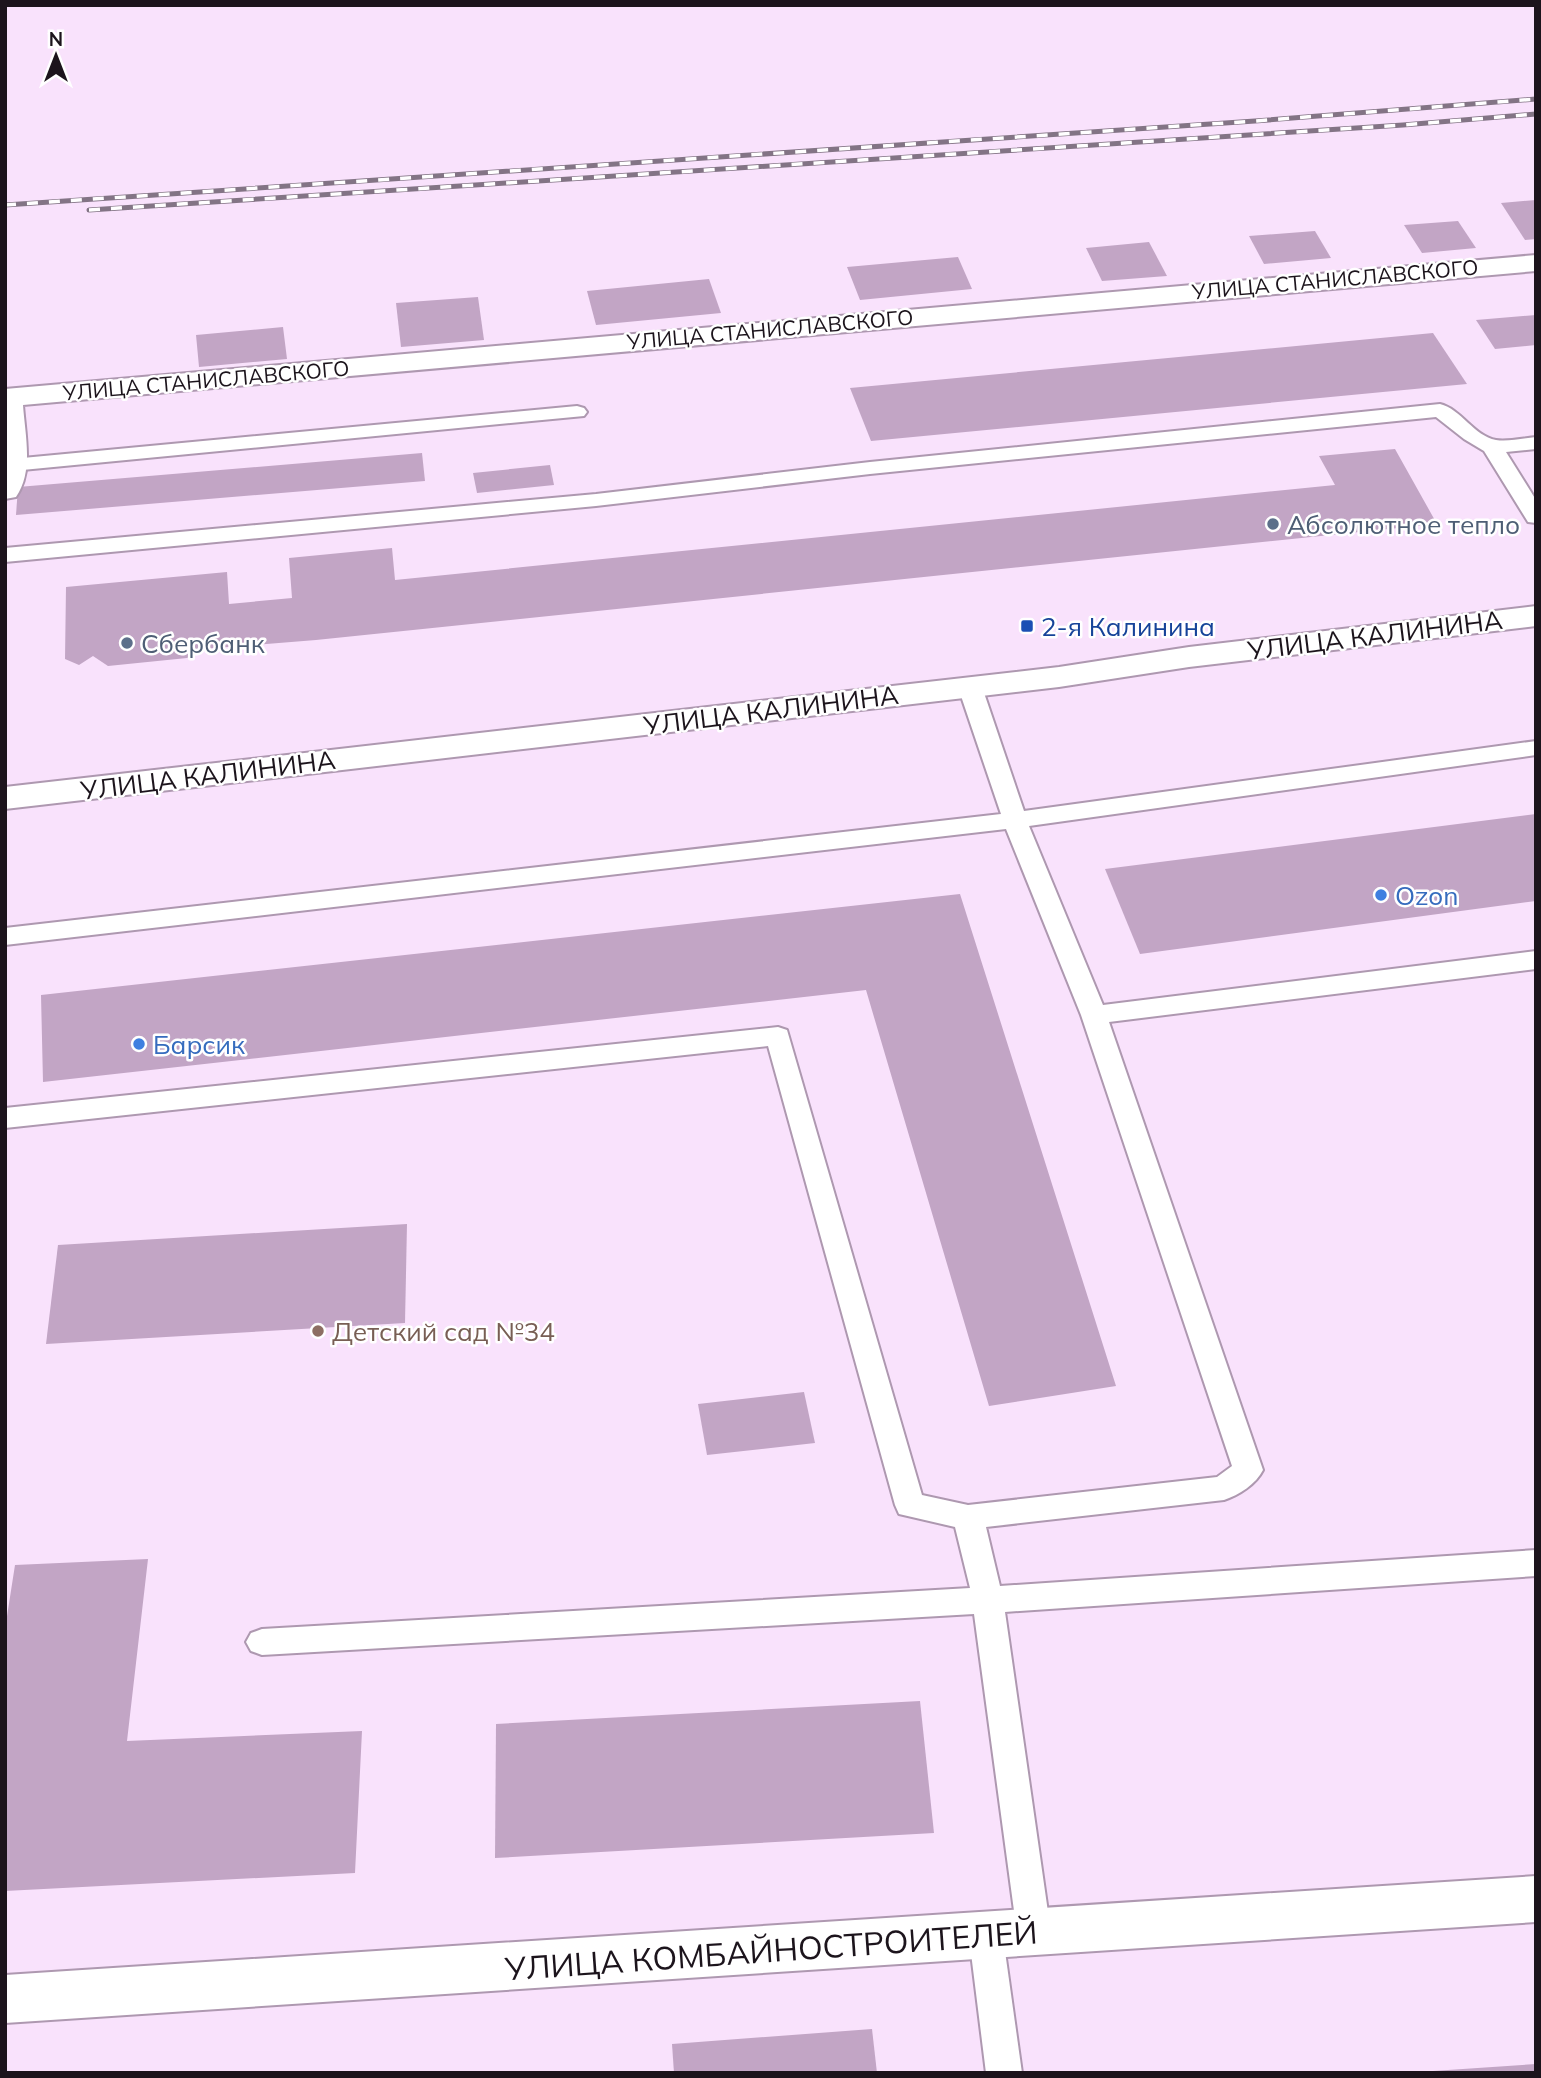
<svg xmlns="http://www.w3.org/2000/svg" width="1541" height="2078" font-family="Mulish,sans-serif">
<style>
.building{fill:#c2a5c5}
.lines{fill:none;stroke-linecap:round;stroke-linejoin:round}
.service-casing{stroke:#ae98b0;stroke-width:4}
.minor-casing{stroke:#ae98b0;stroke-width:4}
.primary-casing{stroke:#ae98b0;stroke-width:4}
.service{fill:#fff;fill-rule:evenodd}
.minor{fill:#fff;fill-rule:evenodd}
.primary{fill:#fff;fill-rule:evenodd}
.rail-casing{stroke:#837485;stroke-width:5}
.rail{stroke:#fff;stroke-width:3.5;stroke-dasharray:11;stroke-linecap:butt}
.service-dot{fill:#5c6f8a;stroke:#fff;stroke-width:2.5}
.transit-dot{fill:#1a4fb4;stroke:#fff;stroke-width:2.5}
.shop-dot{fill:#3f7fe0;stroke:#fff;stroke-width:2.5}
.education-dot{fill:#8d6e63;stroke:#fff;stroke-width:2.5}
.labels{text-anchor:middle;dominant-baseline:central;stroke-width:5;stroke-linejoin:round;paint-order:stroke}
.far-street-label{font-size:21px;fill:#1c141c;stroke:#fff}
.service-label{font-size:26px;fill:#4e5e75;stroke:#fff;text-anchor:start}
.transit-label{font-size:26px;fill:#164399;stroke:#fff;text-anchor:start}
.street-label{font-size:26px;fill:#1c141c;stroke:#fff}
.shop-label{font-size:26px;fill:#366cbe;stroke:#fff;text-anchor:start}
.education-label{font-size:26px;fill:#785e54;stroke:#fff;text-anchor:start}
.near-street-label{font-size:32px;fill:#1c141c;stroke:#fff}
</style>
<rect width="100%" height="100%" fill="#f9e2fc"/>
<g class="building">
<polygon points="1536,200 1536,239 1525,240 1501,203"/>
<polygon points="1458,221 1476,248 1422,253 1404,225"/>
<polygon points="1315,231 1331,258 1264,264 1249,236"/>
<polygon points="1149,242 1167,276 1102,281 1086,248"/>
<polygon points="958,257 972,289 860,300 847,267"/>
<polygon points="709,279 721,313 596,325 587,291"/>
<polygon points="478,297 484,340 401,347 396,303"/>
<polygon points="1536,315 1536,345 1495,349 1476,320"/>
<polygon points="283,327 287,359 199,367 196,335"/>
<polygon points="1433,333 1467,384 871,441 850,388"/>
<polygon points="1395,449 1437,524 316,640 203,649 187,658 108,666 93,656 79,665 65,659 66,587 227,572 229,604 292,598 289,558 392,548 395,580 1335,485 1319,456"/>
<polygon points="422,453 425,481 16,515 18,487"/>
<polygon points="550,465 554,485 477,493 473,473"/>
<polygon points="1536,814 1536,901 1140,954 1105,869"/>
<polygon points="960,894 1116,1386 989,1406 866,990 43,1082 41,995"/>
<polygon points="407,1224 405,1323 46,1344 58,1245"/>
<polygon points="804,1392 815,1443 707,1455 698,1404"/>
<polygon points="148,1559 127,1741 362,1731 355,1873 5,1891 5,1629 15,1565"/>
<polygon points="920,1701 934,1833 495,1858 496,1724"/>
<polygon points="872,2029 877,2073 674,2073 672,2044"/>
<polygon points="1536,2064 1536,2073 1433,2073 1433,2071"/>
</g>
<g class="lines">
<g class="service-casing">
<g id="service">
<path d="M1440,404C1461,409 1474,436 1496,440C1508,442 1524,438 1536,437V449L1506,452L1536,500V523L1528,522L1484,451L1464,439L1436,417L870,474L596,506L5,562V548L596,494L870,462Z"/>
<polygon points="577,406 584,408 587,412 584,416 12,471 5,470 5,460 12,459"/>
<path d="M970,680L978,682L982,687L1024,811L1536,741V755L1029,826L1103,1005L1536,951V969L1109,1022L1263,1470C1256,1484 1239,1495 1224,1500L986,1527L1000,1586L1536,1550V1576L1005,1612L1051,1933L1046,1944L1034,1949L1022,1944L1017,1933L974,1614L262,1655L251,1651L246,1642L251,1633L262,1629L970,1588L955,1527L899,1514L895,1505L768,1046L5,1128V1108L778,1027L787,1030L922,1495L968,1505L1217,1477L1232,1466L1081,1015L1006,829L5,945V928L1001,814L958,687L962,682Z"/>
<polygon points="986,1921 998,1926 1003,1937 1022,2073 986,2073 969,1937 974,1926"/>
</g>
</g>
<g class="minor-casing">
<g id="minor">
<path d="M1536,255V271L23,405C25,435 34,471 16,497L5,499V389Z"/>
<polygon points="1536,1876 1536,1922 5,2023 5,1975"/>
</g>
</g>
<g class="primary-casing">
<polygon id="primary" points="1536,606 1536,626 1189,667 1059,687 5,809 5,787 1059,667 1189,647"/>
</g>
<use href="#service" class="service"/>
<use href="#minor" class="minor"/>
<use href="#primary" class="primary"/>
<g class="rail-casing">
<g id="rail">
<polyline points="5,205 1255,121 1536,99"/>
<polyline points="89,210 1403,125 1536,114"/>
</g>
</g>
<use href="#rail" class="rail"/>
</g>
<g class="service-dot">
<circle cx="1273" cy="524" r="7"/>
<circle cx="127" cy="643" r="7"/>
</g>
<rect class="transit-dot" x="1020" y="619" width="14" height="14" rx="3.5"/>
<g class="shop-dot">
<circle cx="1381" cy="895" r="7"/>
<circle cx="139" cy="1044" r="7"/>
</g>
<circle class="education-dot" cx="318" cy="1331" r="7"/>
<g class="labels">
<g class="far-street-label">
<text transform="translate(1335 279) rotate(-5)">УЛИЦА СТАНИСЛАВСКОГО</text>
<text transform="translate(770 329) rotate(-5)">УЛИЦА СТАНИСЛАВСКОГО</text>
<text transform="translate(206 380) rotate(-5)">УЛИЦА СТАНИСЛАВСКОГО</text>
</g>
<g class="service-label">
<text x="1287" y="524">Абсолютное тепло</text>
<text x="141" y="643">Сбербанк</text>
</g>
<g class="transit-label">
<text x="1041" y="626">2-я Калинина</text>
</g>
<g class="street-label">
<text transform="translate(1375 635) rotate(-7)">УЛИЦА КАЛИНИНА</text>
<text transform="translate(771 710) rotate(-7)">УЛИЦА КАЛИНИНА</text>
<text transform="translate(208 775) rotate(-7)">УЛИЦА КАЛИНИНА</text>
</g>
<g class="shop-label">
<text x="1395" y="895">Ozon</text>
<text x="153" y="1044">Барсик</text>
</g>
<g class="education-label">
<text x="332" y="1331">Детский сад №34</text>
</g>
<g class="near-street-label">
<text transform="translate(771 1950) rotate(-4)">УЛИЦА КОМБАЙНОСТРОИТЕЛЕЙ</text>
</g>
</g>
<rect width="1541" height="2078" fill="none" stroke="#1c141c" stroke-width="14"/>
<g transform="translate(56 56)" stroke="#ffffff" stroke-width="5" paint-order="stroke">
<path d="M0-5L12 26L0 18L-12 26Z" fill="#1c141c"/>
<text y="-10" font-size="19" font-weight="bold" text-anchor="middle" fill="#1c141c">N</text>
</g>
</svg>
